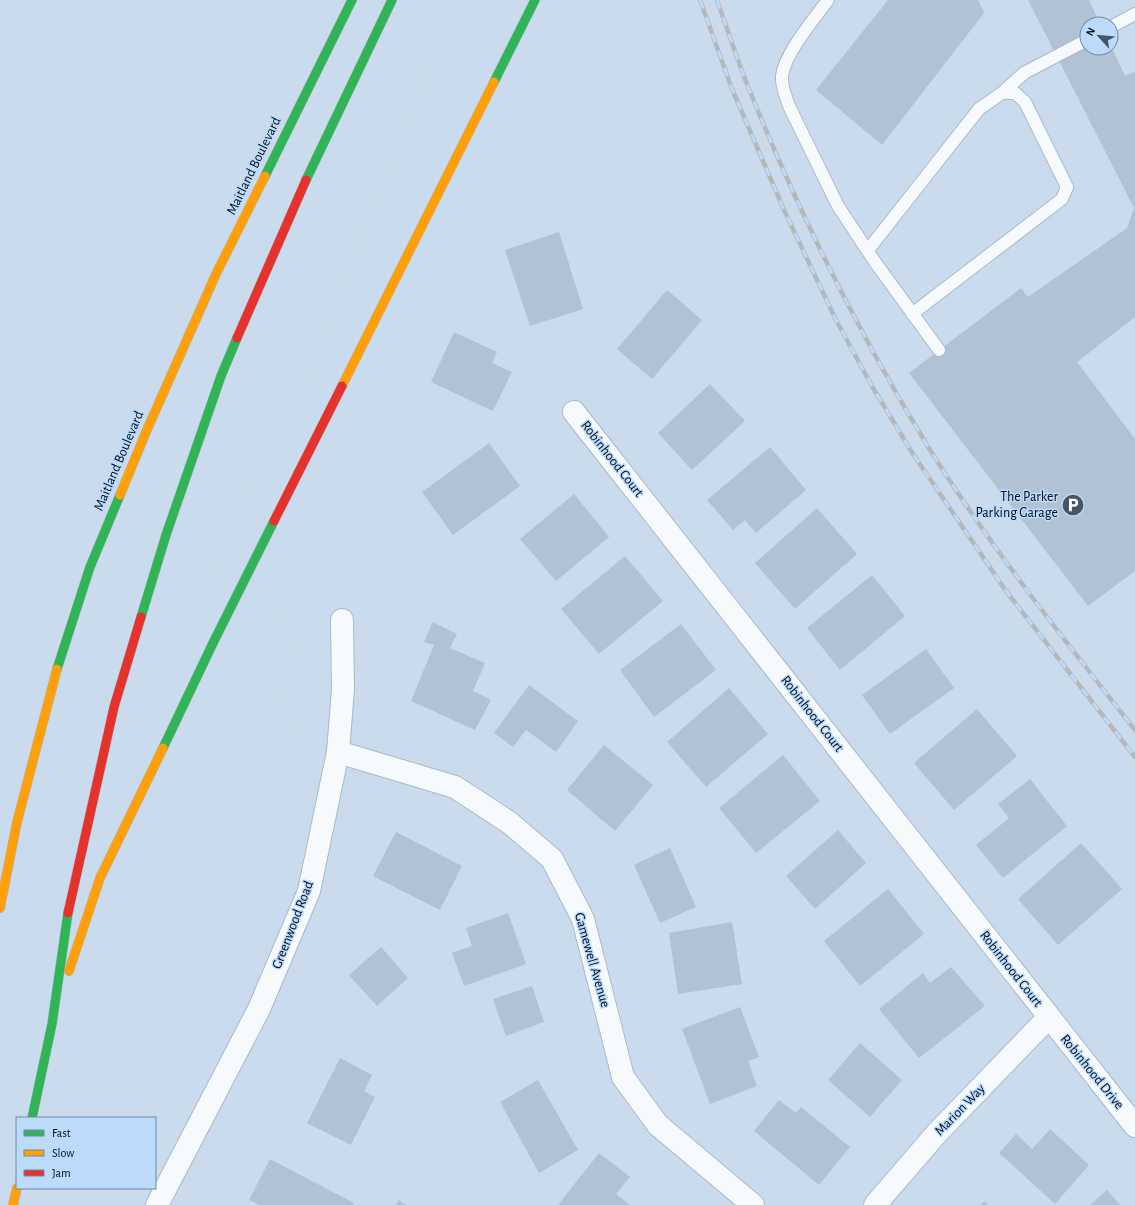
<svg xmlns="http://www.w3.org/2000/svg" width="1135" height="1205" font-family="'Alegreya Sans',sans-serif">
<style>
.building{fill:#b1c2d4}
.lines{fill:none;stroke-linecap:round;stroke-linejoin:round}
.lane-casing{stroke:#a8b9cb;stroke-width:14}
.street-casing{stroke:#a8b9cb;stroke-width:24}
.fast-casing{stroke:#a8b9cb;stroke-width:10}
.slow-casing{stroke:#a8b9cb;stroke-width:10}
.jam-casing{stroke:#a8b9cb;stroke-width:10}
.path{stroke:#cfd4da;stroke-width:2.5;stroke-dasharray:1 3;stroke-linecap:butt}
.lane{stroke:#f7fafc;stroke-width:12}
.street{stroke:#f7fafc;stroke-width:22}
.fast{stroke:#30b455;stroke-width:9}
.slow{stroke:#ff9f0a;stroke-width:9}
.jam{stroke:#e5322d;stroke-width:9}
.rail-casing{stroke:#b4b8bd;stroke-width:4.5}
.rail{stroke:#bcdbfb;stroke-width:3;stroke-dasharray:9;stroke-linecap:butt}
.labels{text-anchor:middle;dominant-baseline:central;stroke-width:3;stroke-linejoin:round;paint-order:stroke}
.street-label{font-size:14px;fill:#000c1e;stroke:#bcdbfb}
.poi-label{font-size:14px;fill:#000c1e;stroke:#bcdbfb;text-anchor:end}
</style>
<rect width="100%" height="100%" fill="#cadbed"/>
<g class="building">
<polygon points="888,0 978,0 984,13 882,145 816,90"/>
<polygon points="1028,0 1089,0 1100,24 1087,24 1087,48 1112,48 1125,76 1135,72 1135,317 1077,362 1135,439 1135,571 1088,606 909,373 1021,288 1028,297 1127,228 1134,208"/>
<polygon points="559,232 583,309 530,326 505,250"/>
<polygon points="667,290 702,320 652,379 617,349"/>
<polygon points="454,332 497,352 492,363 512,372 493,411 431,382"/>
<polygon points="710,384 745,421 692,470 658,433"/>
<polygon points="489,443 520,486 453,535 422,492"/>
<polygon points="770,447 806,490 756,533 745,520 733,530 707,500"/>
<polygon points="574,494 609,537 556,581 520,539"/>
<polygon points="817,508 857,554 795,609 755,563"/>
<polygon points="625,556 663,601 599,654 561,609"/>
<polygon points="872,575 905,616 840,670 807,628"/>
<polygon points="433,622 457,634 450,648 485,663 473,691 491,700 475,730 411,701 434,645 424,642"/>
<polygon points="681,624 716,670 654,717 620,670"/>
<polygon points="926,649 954,688 890,734 862,695"/>
<polygon points="529,685 578,721 556,752 526,730 513,747 494,733"/>
<polygon points="729,688 768,734 706,787 667,742"/>
<polygon points="977,709 1017,756 954,810 914,763"/>
<polygon points="604,745 653,785 615,831 567,790"/>
<polygon points="783,755 820,801 756,853 719,808"/>
<polygon points="1030,779 1067,826 1003,878 976,845 1009,818 998,804"/>
<polygon points="838,830 866,863 815,909 786,876"/>
<polygon points="396,832 462,866 440,910 373,876"/>
<polygon points="1081,843 1122,889 1058,945 1018,899"/>
<polygon points="670,848 696,907 660,923 634,865"/>
<polygon points="888,889 924,934 860,986 824,941"/>
<polygon points="508,913 526,964 464,986 452,953 472,946 466,928"/>
<polygon points="732,922 742,984 678,994 669,933"/>
<polygon points="381,947 408,978 377,1006 349,975"/>
<polygon points="951,967 985,1006 919,1058 879,1009 923,973 930,983"/>
<polygon points="532,986 544,1022 506,1036 493,999"/>
<polygon points="740,1007 759,1057 748,1061 757,1086 710,1104 682,1029"/>
<polygon points="860,1043 902,1080 870,1117 828,1080"/>
<polygon points="340,1058 372,1075 364,1091 375,1097 351,1145 307,1123"/>
<polygon points="538,1080 578,1150 539,1173 500,1102"/>
<polygon points="779,1100 796,1113 801,1107 850,1147 819,1185 754,1131"/>
<polygon points="1050,1129 1089,1165 1055,1204 999,1153 1016,1134 1032,1149"/>
<polygon points="599,1153 630,1177 616,1194 630,1205 558,1205"/>
<polygon points="270,1159 354,1203 352,1205 260,1205 249,1200"/>
<polygon points="1107,1190 1120,1205 1090,1205"/>
<polygon points="398,1200 407,1205 396,1205"/>
<polygon points="985,1201 988,1205 980,1205"/>
</g>
<g class="lines">
<g class="lane-casing">
<g id="lane">
<path d="M828,0C814,19 785,53 782,76C781,86 786,97 789,106L838,206L875,262L939,350"/>
<polyline points="1111,27 1135,14"/>
<polyline points="1002,93 1024,73 1087,40"/>
<polyline points="868,250 979,109 1002,93 1015,93 1025,102 1067,187 1062,199 912,314"/>
</g>
</g>
<g class="street-casing">
<g id="street">
<polyline points="574,412 1135,1126"/>
<polyline points="338,752 455,787 510,823 552,859 583,919 623,1077 658,1125 753,1205"/>
<polyline points="157,1205 259,1009 309,891 338,752 343,689 342,620"/>
<polyline points="875,1205 937,1133 1049,1017"/>
</g>
</g>
<g class="fast-casing">
<g id="fast">
<polyline points="494,82 535,0"/>
<polyline points="265,176 352,0"/>
<polyline points="306,180 392,0"/>
<polyline points="141,617 166,535 221,376 237,338"/>
<polyline points="57,669 90,567 120,495"/>
<polyline points="163,748 213,643 274,521"/>
<polyline points="32,1118 52,1024 68,913"/>
</g>
</g>
<g class="slow-casing">
<g id="slow">
<polyline points="342,386 494,82"/>
<polyline points="120,495 146,432 216,274 265,176"/>
<polyline points="0,908 17,822 57,669"/>
<polyline points="69,971 100,878 163,748"/>
<polyline points="13,1205 17,1188"/>
</g>
</g>
<g class="jam-casing">
<g id="jam">
<polyline points="237,338 306,180"/>
<polyline points="274,521 342,386"/>
<polyline points="68,913 114,707 141,617"/>
</g>
</g>
<g class="path">
<polyline points="219,578 214,571 215,564 298,398 423,86 460,0"/>
<polyline points="260,602 272,608 288,624 292,643 281,705 304,739 315,743"/>
<polyline points="1024,624 1014,631 993,601 1031,571 1054,600 1045,607"/>
<path d="M1068,1002C1093,983 1110,955 1135,936"/>
</g>
<use href="#lane" class="lane"/>
<use href="#street" class="street"/>
<use href="#fast" class="fast"/>
<use href="#slow" class="slow"/>
<use href="#jam" class="jam"/>
<g class="rail-casing">
<g id="rail">
<polyline points="700,0 732,89 784,210 836,320 873,388 913,454 1006,591 1135,757"/>
<path d="M717,0C727,28 736,56 747,84C797,209 857,330 927,445C989,545 1062,637 1135,730"/>
</g>
</g>
<use href="#rail" class="rail"/>
</g>
<defs>
<g id="parking-disc" transform="scale(1.15)"><circle r="9.5" fill="#475466" stroke="#bcdbfb"/><path d="M-3.5-5.5H1a3.5 3.5 0 0 1 0 7H-1V5.5H-3.5ZM-1-3.4V-.6H.8a1.4 1.4 0 0 0 0-2.8Z" fill="#fff"/></g>
</defs>
<g fill-rule="evenodd">
<use href="#parking-disc" x="1073" y="505"/>
</g>
<g class="labels">
<g class="street-label">
<text transform="translate(254 166) rotate(-64)">Maitland Boulevard</text>
<text transform="translate(612 459) rotate(52)">Robinhood Court</text>
<text transform="translate(119 461) rotate(-67)">Maitland Boulevard</text>
<text transform="translate(812 714) rotate(52)">Robinhood Court</text>
<text transform="translate(293 925) rotate(-69)">Greenwood Road</text>
<text transform="translate(592 960) rotate(74)">Gamewell Avenue</text>
<text transform="translate(1011 969) rotate(52)">Robinhood Court</text>
<text transform="translate(1092 1072) rotate(51)">Robinhood Drive</text>
<text transform="translate(960 1110) rotate(-46)">Marion Way</text>
</g>
<g class="poi-label">
<text x="1058" y="497">The Parker<tspan x="1058" dy="16">Parking Garage</tspan></text>
</g>
</g>
<rect x="16" y="1117" width="140" height="72" fill="#bcdbfb" stroke="#7188a3"/>
<rect x="24" y="1130" width="20" height="6" fill="#30b455" stroke="#7188a3"/>
<text x="52" y="1137" font-size="12" fill="#000c1e">Fast</text>
<rect x="24" y="1150" width="20" height="6" fill="#ff9f0a" stroke="#7188a3"/>
<text x="52" y="1157" font-size="12" fill="#000c1e">Slow</text>
<rect x="24" y="1170" width="20" height="6" fill="#e5322d" stroke="#7188a3"/>
<text x="52" y="1177" font-size="12" fill="#000c1e">Jam</text>
<g transform="translate(1099 36) rotate(297)"><circle r="19" fill="#bcdbfb" stroke="#7188a3"/>
<path d="M0-3L7 15L0 10L-7 15Z" fill="#475466"/>
<text y="-6" font-size="11" font-weight="bold" text-anchor="middle" fill="#000c1e">N</text>
</g>
</svg>
